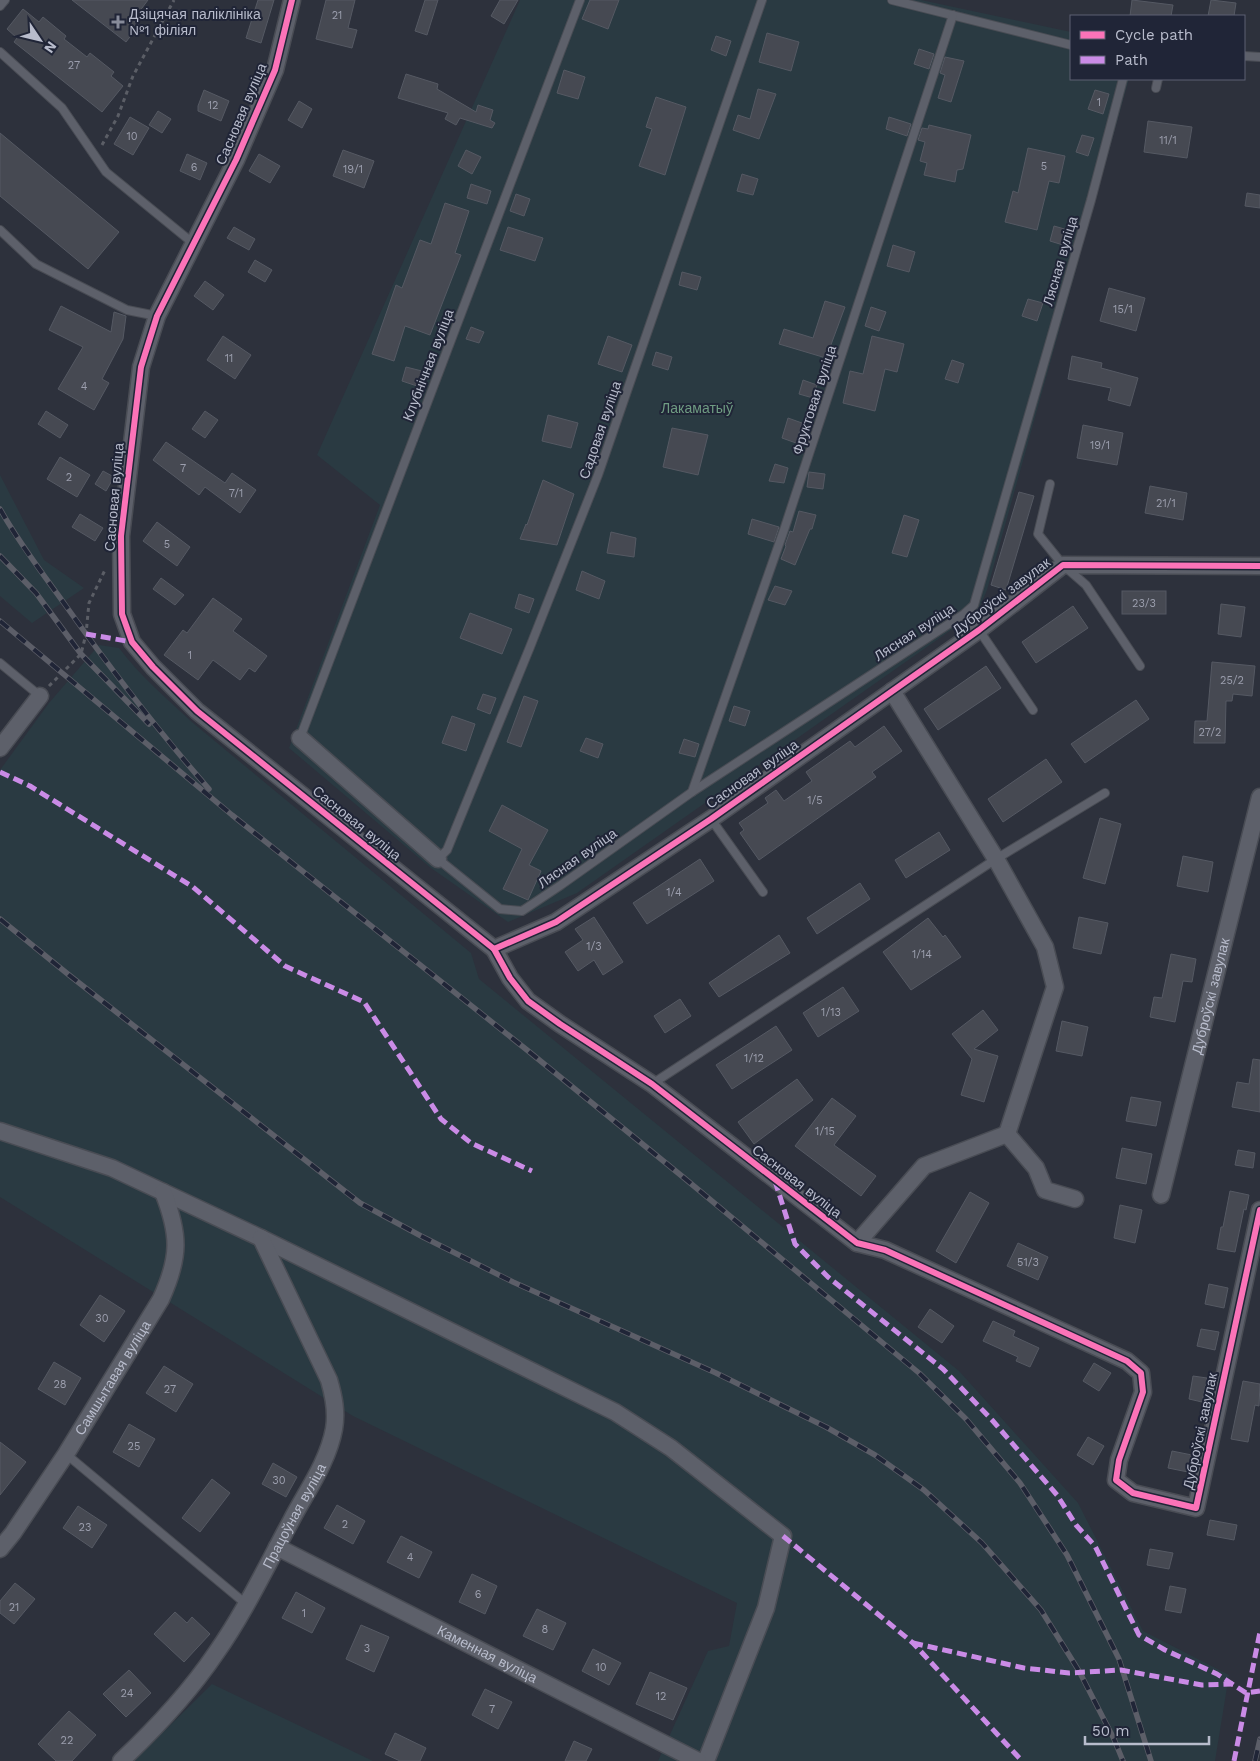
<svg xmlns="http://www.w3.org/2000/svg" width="1260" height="1761" font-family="'Work Sans',sans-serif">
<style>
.green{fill:#2a3a42}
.building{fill:#464952;stroke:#555963}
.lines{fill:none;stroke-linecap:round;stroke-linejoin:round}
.service-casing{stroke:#494c54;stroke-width:10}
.minor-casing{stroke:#494c54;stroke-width:19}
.path{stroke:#5b5e66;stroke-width:3;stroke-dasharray:4 4;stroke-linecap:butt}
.service{stroke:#5d606a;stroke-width:8}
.minor{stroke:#5d606a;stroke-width:16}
.rail-casing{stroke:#5c5e68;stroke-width:5.5}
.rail{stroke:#202537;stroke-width:4;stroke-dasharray:11;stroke-linecap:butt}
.quiet{stroke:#ca8be6;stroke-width:5;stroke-dasharray:10 5;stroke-linecap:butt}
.cycleway-casing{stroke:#202537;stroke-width:9}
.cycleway{stroke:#fb73b8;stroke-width:6}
.poi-dot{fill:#878b9a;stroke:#202537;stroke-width:2}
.labels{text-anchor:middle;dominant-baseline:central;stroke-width:4;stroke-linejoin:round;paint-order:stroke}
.number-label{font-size:11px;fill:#9c9fae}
.poi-label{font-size:14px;fill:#b8bccc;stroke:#202537;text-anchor:start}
.street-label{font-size:14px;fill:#b8bccc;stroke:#202537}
.park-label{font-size:14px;fill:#6f9c82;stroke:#202537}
</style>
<rect width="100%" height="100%" fill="#2d313c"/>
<g class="green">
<polygon points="520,0 921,0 1071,32 1071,79 1129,79 987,590 978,611 577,893 508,922 431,868 289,748 380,505 317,455"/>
<polygon points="0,475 44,560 84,588 32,623 0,596"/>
<path d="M99,645L119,648C140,676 167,699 193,723L471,953L479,979L959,1371L1078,1503L1143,1631L1229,1675L1215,1761H658L708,1651L729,1646L737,1603L353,1416L0,1197V770L49,703Z"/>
<polygon points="212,1684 373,1761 134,1761"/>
</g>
<g class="building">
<polygon points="72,0 148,0 133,20 139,25 126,42"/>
<polygon points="258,0 274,0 261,43 246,38"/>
<polygon points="326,0 355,0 348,28 357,30 352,48 316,39"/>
<polygon points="425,0 438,0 427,35 415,31"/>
<polygon points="500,0 518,0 504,24 491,16"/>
<polygon points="590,0 619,0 608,29 582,19"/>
<polygon points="1132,0 1173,5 1171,16 1130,16"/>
<polygon points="1211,0 1236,3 1234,16 1208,16"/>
<polygon points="23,9 39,22 43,17 66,36 64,39 87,57 90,53 114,72 111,76 123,86 102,112 14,42 17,38 7,29"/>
<polygon points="767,33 799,42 791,71 759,62"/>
<polygon points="716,36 731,41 726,56 711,50"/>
<polygon points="919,49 934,54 929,69 914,64"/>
<polygon points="945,57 964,61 951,102 938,98 945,75 940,73"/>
<polygon points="564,70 585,77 578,99 557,93"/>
<polygon points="406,74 438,84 437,89 476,112 478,105 493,110 490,120 495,123 492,128 460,118 456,125 445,119 448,113 398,98"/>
<polygon points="758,89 776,94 759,139 733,130 738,115 750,119"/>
<polygon points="204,90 229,101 221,121 198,111 198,106"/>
<polygon points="1095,90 1109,94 1103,114 1088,109"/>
<polygon points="656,97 686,107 665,175 639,166 652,129 646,127"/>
<polygon points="299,101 312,109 302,128 288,120"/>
<polygon points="158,111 171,119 162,133 149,125"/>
<polygon points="130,117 149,128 133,155 114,144"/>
<polygon points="889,117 911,124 907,136 886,129"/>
<polygon points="1148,121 1192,127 1187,158 1144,152"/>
<polygon points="929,125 971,135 963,169 957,170 955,182 924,175 927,163 920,161 925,142 918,140 922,128 928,129"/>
<polygon points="0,133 119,232 88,269 0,196"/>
<polygon points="1082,135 1094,138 1088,156 1076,152"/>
<polygon points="1028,148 1065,156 1059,183 1049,181 1037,230 1005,222 1013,191 1018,193"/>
<polygon points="343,150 374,161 364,188 333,176"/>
<polygon points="466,150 481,157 472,174 458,166"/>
<polygon points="187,154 207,163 200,180 180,171"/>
<polygon points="259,154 280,166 270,183 249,171"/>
<polygon points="742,174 758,179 753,195 737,191"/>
<polygon points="471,184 491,191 487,204 467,198"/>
<polygon points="1247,193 1260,195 1260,208 1245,206"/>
<polygon points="516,194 530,199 524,216 510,211"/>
<polygon points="445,203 469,211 455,253 461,255 430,335 405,326 394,361 372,354 396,285 402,288 420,240 431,244"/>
<polygon points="1054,226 1068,230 1063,245 1050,241"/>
<polygon points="234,227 255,239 249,250 227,238"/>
<polygon points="508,227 543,238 535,261 500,250"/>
<polygon points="893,245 915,252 909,272 887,266"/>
<polygon points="255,260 272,270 265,282 248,272"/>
<polygon points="682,272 701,277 697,290 679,285"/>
<polygon points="205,281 224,295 213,310 194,296"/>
<polygon points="1109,288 1145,298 1136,331 1100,321"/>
<polygon points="1028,299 1043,303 1037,321 1022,316"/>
<polygon points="825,301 845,307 826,358 779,344 784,329 813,338"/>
<polygon points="61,306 111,332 114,312 126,316 123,339 102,379 109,383 94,410 58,389 83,347 49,330"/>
<polygon points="871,307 886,312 879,331 865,326"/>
<polygon points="471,327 484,332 479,343 466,339"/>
<polygon points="223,336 251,355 235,379 207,360"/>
<polygon points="608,336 632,345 622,372 598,364"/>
<polygon points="872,336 904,344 897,372 885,369 875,411 843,403 850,371 863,374"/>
<polygon points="656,352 672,357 668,370 652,365"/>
<polygon points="1072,356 1102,363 1101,368 1138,378 1130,406 1108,400 1111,388 1068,379"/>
<polygon points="952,360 964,364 958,383 945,379"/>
<polygon points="406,367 422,371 417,386 402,381"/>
<polygon points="803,380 817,385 813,398 799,394"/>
<polygon points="46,411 68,425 60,438 38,424"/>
<polygon points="205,411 218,420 205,438 192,429"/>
<polygon points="548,415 578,423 571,448 542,441"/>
<polygon points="788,418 802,423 796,443 782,438"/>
<polygon points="1083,425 1123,433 1117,465 1077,458"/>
<polygon points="672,428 708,435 698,475 663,467"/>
<polygon points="166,442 225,483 232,473 256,490 240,513 205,487 199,495 153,460"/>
<polygon points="60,457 90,475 77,497 47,479"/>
<polygon points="775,464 788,468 784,483 769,481"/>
<polygon points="103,471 114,477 106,491 95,484"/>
<polygon points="809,472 825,474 823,489 807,487"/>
<polygon points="543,480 574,494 557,545 520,539 526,524 527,525"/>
<polygon points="1150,486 1187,493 1183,520 1145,513"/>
<polygon points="1019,492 1034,496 1006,590 991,585"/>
<polygon points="799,511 816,515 812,529 810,529 795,565 781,559 786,546 785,545 790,531 793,532"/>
<polygon points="80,514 103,528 95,541 72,527"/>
<polygon points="904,515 919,520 907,557 892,553"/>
<polygon points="752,519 779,527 774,542 748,534"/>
<polygon points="157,522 190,547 177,566 143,541"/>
<polygon points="611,532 636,538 634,557 607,553"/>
<polygon points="582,571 605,581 599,599 576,590"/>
<polygon points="161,578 184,595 175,605 153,589"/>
<polygon points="775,586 792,591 785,605 768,600"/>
<rect x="1122" y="591" width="44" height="23"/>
<polygon points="519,594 534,599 529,613 515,608"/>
<polygon points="213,598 242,619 233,631 267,656 255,672 249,668 240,680 213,660 198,680 164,655 183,630 187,633"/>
<polygon points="1221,604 1245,607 1241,637 1218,634"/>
<polygon points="1073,606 1088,628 1036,663 1022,642"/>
<polygon points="470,613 512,629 502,654 460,638"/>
<polygon points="1212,662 1255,666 1252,696 1233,694 1232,701 1226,701 1225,743 1194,743 1195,721 1207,721"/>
<polygon points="986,666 1001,688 938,730 924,709"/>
<polygon points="483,694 496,698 490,714 477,709"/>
<polygon points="524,696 538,701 521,747 507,742"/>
<polygon points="1136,700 1149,719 1085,763 1071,744"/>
<polygon points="734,706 750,711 745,726 729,721"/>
<polygon points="452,716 475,724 466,751 442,743"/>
<polygon points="884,726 902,751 872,772 876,777 759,860 740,833 744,830 739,823 768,803 765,798 776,790 784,801 812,781 806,772 850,741 855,747"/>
<polygon points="586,738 603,744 598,758 580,751"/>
<polygon points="684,739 699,744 695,757 679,753"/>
<polygon points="1046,759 1062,782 1003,822 988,799"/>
<polygon points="502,805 548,830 529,865 541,871 528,900 503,889 522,849 489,831"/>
<polygon points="1100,818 1121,824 1105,884 1083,878"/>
<polygon points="939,832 950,850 906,878 895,860"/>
<polygon points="1183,856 1213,862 1208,892 1177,886"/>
<polygon points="700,859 714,881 647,924 633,903"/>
<polygon points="860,883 870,899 817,934 807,918"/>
<polygon points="594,917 623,962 603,975 594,960 578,971 565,952 583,940 575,929"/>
<polygon points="1079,917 1108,923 1101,954 1073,948"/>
<polygon points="928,918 943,937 945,935 961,957 911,990 883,952"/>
<polygon points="779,935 790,953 719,997 709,983"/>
<polygon points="1171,954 1196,959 1192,982 1183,981 1175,1022 1150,1017 1154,997 1162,998"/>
<polygon points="843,987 859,1011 818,1037 803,1013"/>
<polygon points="680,999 691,1016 665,1033 654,1016"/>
<polygon points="983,1010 998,1030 974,1049 998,1056 984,1102 961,1095 972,1059 952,1034"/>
<polygon points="1062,1021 1088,1027 1082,1056 1056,1051"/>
<polygon points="776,1026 792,1050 732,1089 716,1065"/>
<polygon points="1253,1059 1260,1060 1260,1112 1232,1107 1237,1082 1249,1084"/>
<polygon points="797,1079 813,1100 754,1144 738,1122"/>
<polygon points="1131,1097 1161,1102 1156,1126 1126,1121"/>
<polygon points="832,1098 856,1116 834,1145 876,1176 861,1196 795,1146"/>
<polygon points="1122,1148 1152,1154 1146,1184 1116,1178"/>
<polygon points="1238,1150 1255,1153 1253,1168 1235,1165"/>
<polygon points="1230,1191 1249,1195 1246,1210 1244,1209 1235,1252 1217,1249 1221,1227 1223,1227"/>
<polygon points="970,1192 989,1203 956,1263 936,1251"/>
<polygon points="1120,1205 1142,1210 1135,1243 1114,1238"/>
<polygon points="1018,1243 1048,1257 1038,1280 1007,1266"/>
<polygon points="1209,1284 1228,1288 1224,1308 1205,1304"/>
<polygon points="100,1295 125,1311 104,1342 80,1325"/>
<polygon points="930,1309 954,1326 942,1343 918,1327"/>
<polygon points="993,1321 1015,1331 1013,1336 1039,1348 1030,1367 1016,1361 1018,1357 983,1341"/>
<polygon points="1201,1329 1219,1332 1215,1350 1197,1346"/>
<polygon points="54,1362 81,1378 65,1405 38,1389"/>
<polygon points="1094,1363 1111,1373 1099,1391 1083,1381"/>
<polygon points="164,1366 193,1384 176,1412 146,1393"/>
<polygon points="1193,1376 1207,1378 1202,1402 1189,1399"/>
<polygon points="1243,1381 1260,1384 1259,1406 1255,1405 1248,1442 1231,1439"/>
<polygon points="129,1424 155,1439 139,1467 113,1452"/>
<polygon points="1088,1437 1104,1446 1093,1465 1077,1455"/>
<polygon points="0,1442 26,1462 0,1495"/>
<polygon points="1172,1451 1192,1455 1188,1472 1168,1468"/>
<polygon points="273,1463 297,1477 286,1497 262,1484"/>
<polygon points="212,1479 230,1493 200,1532 182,1518"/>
<polygon points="337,1505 365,1521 353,1544 324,1528"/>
<polygon points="78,1506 107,1525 92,1548 63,1528"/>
<polygon points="1210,1520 1237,1525 1234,1540 1207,1535"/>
<polygon points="401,1536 432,1552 419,1578 387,1562"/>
<polygon points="1150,1549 1173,1553 1169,1569 1147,1565"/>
<polygon points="472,1574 497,1586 485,1614 459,1602"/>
<polygon points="15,1583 35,1599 14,1624 0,1613 0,1601"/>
<polygon points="1170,1586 1186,1589 1181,1613 1165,1610"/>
<polygon points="296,1592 325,1608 312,1633 282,1618"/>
<polygon points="537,1609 566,1623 553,1650 523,1636"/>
<polygon points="175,1612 187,1623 192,1617 210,1634 184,1662 154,1634"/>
<polygon points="361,1625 389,1637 374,1672 346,1659"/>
<polygon points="593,1649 621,1663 609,1685 582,1671"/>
<polygon points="129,1670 151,1693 126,1717 103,1694"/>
<polygon points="650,1672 687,1688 673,1720 636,1704"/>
<polygon points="485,1689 512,1702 498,1729 472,1715"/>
<polygon points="69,1711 96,1735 72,1761 56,1761 38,1744"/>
<polygon points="395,1733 426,1748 420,1761 400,1761 385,1754"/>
<polygon points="574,1741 592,1749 586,1761 565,1761"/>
</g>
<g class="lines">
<g class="service-casing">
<g id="service">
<polyline points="762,0 598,475 530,647 447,850 438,859 500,909 522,911 561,885 692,792 964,614 974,605 1091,200 1123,79"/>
<polyline points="892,0 1071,45"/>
<polyline points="0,6 5,0"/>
<polyline points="0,52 62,108 106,172 194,244"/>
<polyline points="1244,56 1260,57"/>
<polyline points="1156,88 1158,79"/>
<polyline points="0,230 36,264 127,310 157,316"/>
<polyline points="1050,484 1038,534 1063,565 1086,585 1140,666"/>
<polyline points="979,630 1033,710"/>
<polyline points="0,663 40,696"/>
<polyline points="300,738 580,0"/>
<polyline points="692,792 785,527 953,15"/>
<polyline points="711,819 763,892"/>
<polyline points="652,1084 996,859 1105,793"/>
<polyline points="66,1454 246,1604"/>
</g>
</g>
<g class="minor-casing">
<g id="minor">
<polyline points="292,0 275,70 236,160 157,316 141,367 121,536 122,614 132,642 153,667 197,711 494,949 556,922 711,819 979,630 1063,565 1260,566"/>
<polyline points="892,691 996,859 1045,947 1055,987 1007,1134"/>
<polyline points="300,738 438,859"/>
<polyline points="0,748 40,696"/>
<polyline points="494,949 510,978 528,1001 560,1024 652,1084 857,1243 885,1250 1127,1361 1141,1373 1143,1392 1119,1460 1116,1480 1133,1493 1196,1508 1260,1210"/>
<polyline points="0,1131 112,1168 261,1238 615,1412 671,1448 783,1536 766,1608 706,1761"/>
<path id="s1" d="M1161,1195L1260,797"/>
<polyline points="857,1243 924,1166 1007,1134 1036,1168 1045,1190 1075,1199"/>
<path id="s2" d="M277,1547L698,1761"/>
<path id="s3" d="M0,1549L13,1533L66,1454L161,1299C180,1257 180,1235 163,1192"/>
<path id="s4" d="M121,1761C156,1728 189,1693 216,1653C245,1612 267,1565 291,1521C306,1492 328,1462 334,1429C337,1412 334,1397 329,1380L261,1238"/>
</g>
</g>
<g class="path">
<polyline points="102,145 118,116 133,76 174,0"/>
<polyline points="49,686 81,654 86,634 89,603 105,570"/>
</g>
<use href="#service" class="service"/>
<use href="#minor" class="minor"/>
<g class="rail-casing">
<g id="rail">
<path d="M0,509C19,543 43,574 66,606C110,668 159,732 209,789"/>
<polyline points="0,556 36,593 81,654 149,724"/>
<polyline points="0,621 232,815 527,1050 683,1177 919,1373 966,1419 1020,1483 1067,1555 1119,1659 1151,1761"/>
<polyline points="0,919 69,975 360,1203 421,1236 513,1282 716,1373 826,1427 875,1455 924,1490 982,1543 1041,1610 1079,1671 1114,1739 1123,1761"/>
<polyline points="1255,1761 1260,1739"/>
</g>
</g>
<use href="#rail" class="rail"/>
<g class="quiet">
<polyline points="86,634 132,642"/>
<polyline points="0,772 30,786 193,887 285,966 364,1002 441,1119 471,1143 532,1171"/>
<polyline points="775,1181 795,1244 828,1277 943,1369 992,1420 1057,1495 1076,1525 1095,1546 1139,1635 1165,1650 1217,1674 1246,1693 1260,1691"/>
<polyline points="783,1536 913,1643 1022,1761"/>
<polyline points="913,1643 1024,1668 1069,1673 1121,1670 1202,1685 1233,1684"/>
<polyline points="1234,1761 1260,1632"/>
</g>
<g class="cycleway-casing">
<g id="cycleway">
<polyline points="292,0 275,70 236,160 157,316 141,367 121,536 122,614 132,642 153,667 197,711 494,949 556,922 711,819 979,630 1063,565 1260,566"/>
<polyline points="494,949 510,978 528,1001 560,1024 652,1084 857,1243 885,1250 1127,1361 1141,1373 1143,1392 1119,1460 1116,1480 1133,1493 1196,1508 1260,1210"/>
</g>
</g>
<use href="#cycleway" class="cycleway"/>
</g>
<path class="poi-dot" d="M115.5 14.5h5v5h5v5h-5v5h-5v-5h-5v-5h5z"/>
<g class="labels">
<g class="number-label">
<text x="337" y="15">21</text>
<text x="74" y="65">27</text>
<text x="1099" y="102">1</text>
<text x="213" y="105">12</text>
<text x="132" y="136">10</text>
<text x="1168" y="140">11/1</text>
<text x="1044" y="166">5</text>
<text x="194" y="167">6</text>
<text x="353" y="169">19/1</text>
<text x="1123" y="309">15/1</text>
<text x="229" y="358">11</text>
<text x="84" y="386">4</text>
<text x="1100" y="445">19/1</text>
<text x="183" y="468">7</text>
<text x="69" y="477">2</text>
<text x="236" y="493">7/1</text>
<text x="1166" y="503">21/1</text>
<text x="167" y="544">5</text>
<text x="1144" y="603">23/3</text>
<text x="190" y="655">1</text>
<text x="1232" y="680">25/2</text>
<text x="1210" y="732">27/2</text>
<text x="815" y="800">1/5</text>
<text x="674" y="892">1/4</text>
<text x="594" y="946">1/3</text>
<text x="922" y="954">1/14</text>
<text x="831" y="1012">1/13</text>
<text x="754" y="1058">1/12</text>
<text x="825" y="1131">1/15</text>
<text x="1028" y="1262">51/3</text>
<text x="102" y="1318">30</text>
<text x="60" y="1384">28</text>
<text x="170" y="1389">27</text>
<text x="134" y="1446">25</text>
<text x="279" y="1480">30</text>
<text x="345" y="1524">2</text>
<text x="85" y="1527">23</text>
<text x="410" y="1557">4</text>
<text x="478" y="1594">6</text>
<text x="14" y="1607">21</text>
<text x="304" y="1613">1</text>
<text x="545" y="1629">8</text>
<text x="367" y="1648">3</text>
<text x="601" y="1667">10</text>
<text x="127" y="1693">24</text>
<text x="661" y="1696">12</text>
<text x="492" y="1709">7</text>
<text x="67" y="1740">22</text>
</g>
<g class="poi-label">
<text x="129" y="14">Дзіцячая паліклініка<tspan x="129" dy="16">№1 філіял</tspan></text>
</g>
<g class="street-label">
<text transform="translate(241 114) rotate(-67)">Сасновая вуліца</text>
<text transform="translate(1060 261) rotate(-74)">Лясная вуліца</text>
<text transform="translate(428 365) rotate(-69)">Клубнічная вуліца</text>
<text transform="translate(814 400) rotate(-72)">Фруктовая вуліца</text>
<text transform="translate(600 430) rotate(-71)">Садовая вуліца</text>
<text transform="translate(114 497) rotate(-85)">Сасновая вуліца</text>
<text transform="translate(1001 596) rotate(-37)">Дуброўскі завулак</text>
<text transform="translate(914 632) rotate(-33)">Лясная вуліца</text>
<text transform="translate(752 774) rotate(-35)">Сасновая вуліца</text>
<text transform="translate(357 823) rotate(39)">Сасновая вуліца</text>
<text transform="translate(577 858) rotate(-35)">Лясная вуліца</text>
<text stroke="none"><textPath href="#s1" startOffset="205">Дуброўскі завулак</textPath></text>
<text transform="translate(797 1181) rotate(38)">Сасновая вуліца</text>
<text stroke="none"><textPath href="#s3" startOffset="205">Самшытавая вуліца</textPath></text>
<text transform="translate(1200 1431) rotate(-78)">Дуброўскі завулак</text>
<text stroke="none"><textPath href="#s4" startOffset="302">Працоўная вуліца</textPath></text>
<text stroke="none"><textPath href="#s2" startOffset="236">Каменная вуліца</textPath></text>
</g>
<g class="park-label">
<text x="697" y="408">Лакаматыў</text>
</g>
</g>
<rect x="1070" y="15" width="175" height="65" fill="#202537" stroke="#5d6173"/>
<rect x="1080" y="31" width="25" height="8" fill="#fb73b8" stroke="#5d6173"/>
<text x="1115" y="40" font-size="15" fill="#b8bccc">Cycle path</text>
<rect x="1080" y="56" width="25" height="8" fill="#ca8be6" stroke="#5d6173"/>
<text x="1115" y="65" font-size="15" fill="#b8bccc">Path</text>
<g transform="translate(40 40) rotate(125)" stroke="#202537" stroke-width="4" paint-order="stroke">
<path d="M0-4L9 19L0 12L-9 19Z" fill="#b8bccc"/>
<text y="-8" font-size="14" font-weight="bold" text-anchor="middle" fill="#b8bccc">N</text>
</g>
<path d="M1085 1736v8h124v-8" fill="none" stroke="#b8bccc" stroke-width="2.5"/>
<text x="1092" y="1736" font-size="15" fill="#b8bccc" stroke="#202537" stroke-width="4" paint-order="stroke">50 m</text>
</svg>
